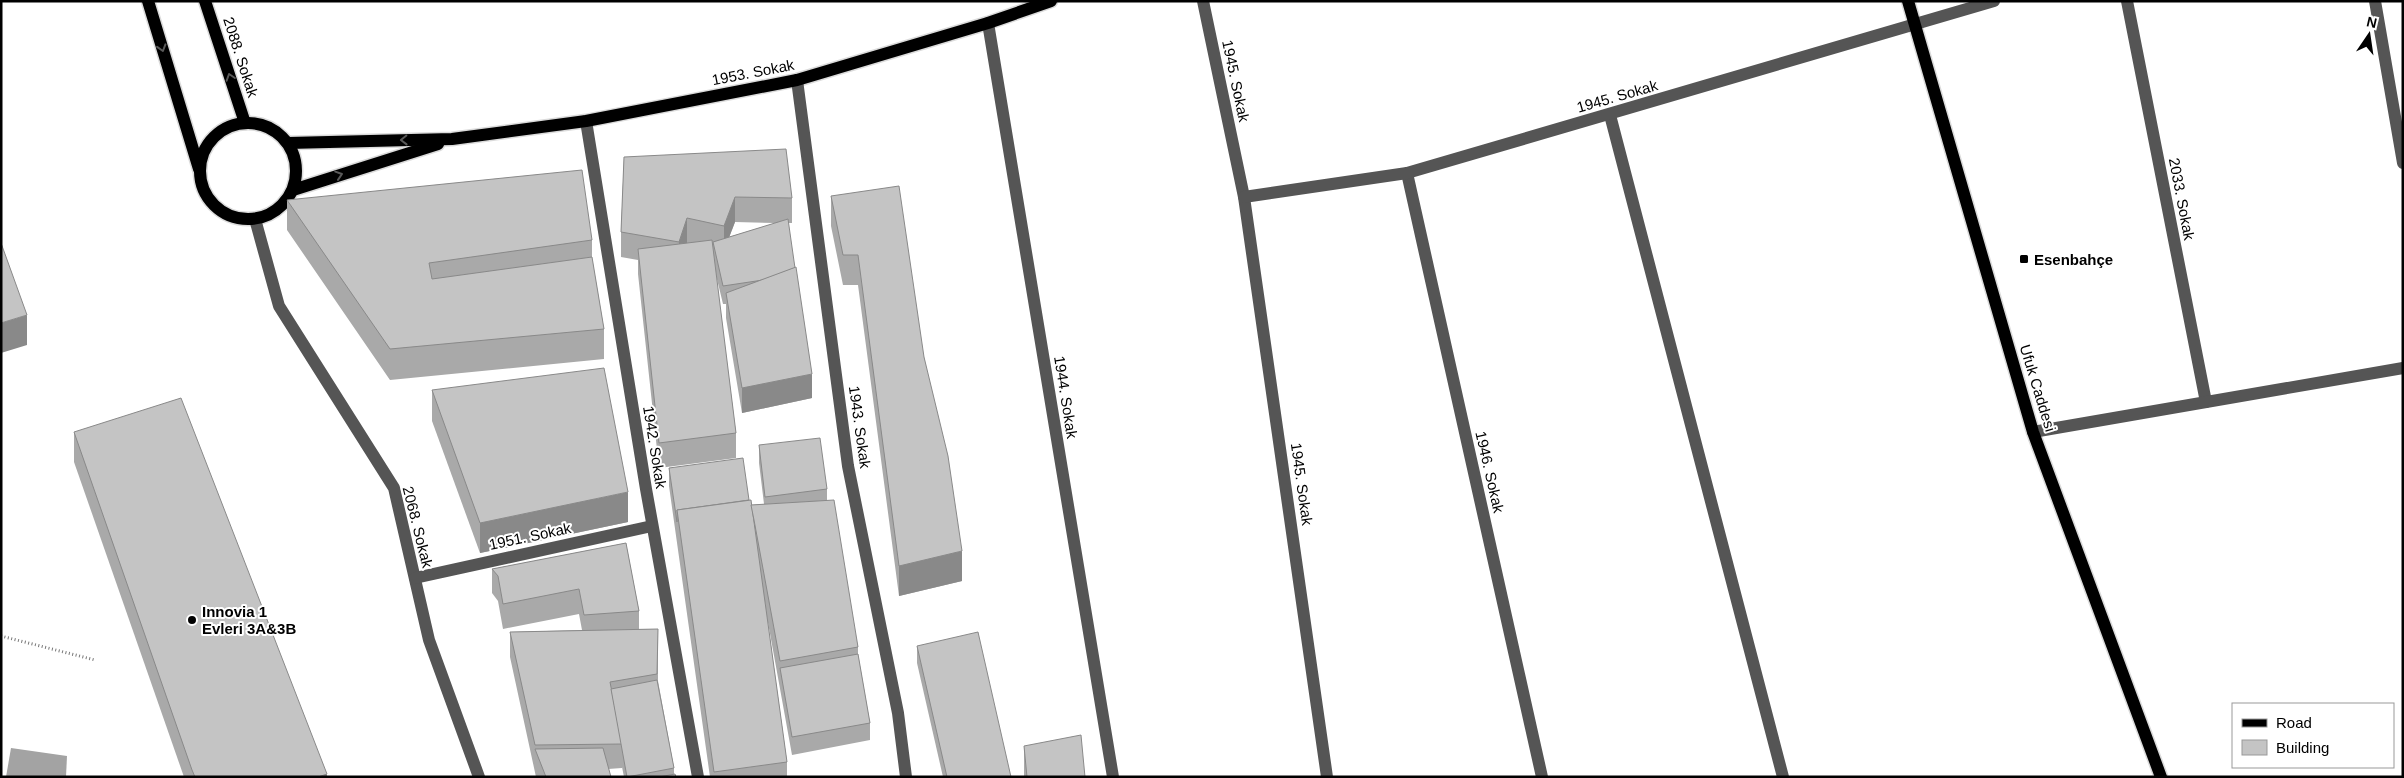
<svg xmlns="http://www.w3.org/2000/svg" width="2404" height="778" font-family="Arial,sans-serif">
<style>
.water{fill:#a3a3a3}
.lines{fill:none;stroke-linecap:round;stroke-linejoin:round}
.major-casing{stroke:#dbdbdb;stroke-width:15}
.path{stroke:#777;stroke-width:3;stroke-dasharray:1 2.5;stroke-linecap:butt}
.minor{stroke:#555;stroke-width:12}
.major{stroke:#000;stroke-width:12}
.wall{fill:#a9a9a9;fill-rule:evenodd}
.shaded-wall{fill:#898989}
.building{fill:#c4c4c4;stroke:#898989}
.oneway{stroke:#595959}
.poi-dot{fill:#000;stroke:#fff;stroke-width:2}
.labels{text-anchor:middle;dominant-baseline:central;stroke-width:4;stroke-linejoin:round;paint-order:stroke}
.street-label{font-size:15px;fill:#000;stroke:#fff}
.poi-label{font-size:15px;font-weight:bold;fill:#000;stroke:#fff;text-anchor:start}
</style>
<rect width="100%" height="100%" fill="#fff"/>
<polygon class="water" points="11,748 67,756 66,777 6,777"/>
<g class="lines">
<g class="major-casing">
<g id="major">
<polyline points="148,1 199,169"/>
<polyline points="205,1 245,123"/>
<polyline points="1908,1 2033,432 2161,777"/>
<circle cx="248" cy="171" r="48"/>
<polyline points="288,143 452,139 586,121 797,80 988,23 1051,1"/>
<polyline points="293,190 438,144"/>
</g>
</g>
<polyline class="path" points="1,636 95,660"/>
<g class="minor">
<polyline points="1203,1 1244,197 1327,777"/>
<polyline points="2127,1 2206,402"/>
<polyline points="2375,1 2403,163"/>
<polyline points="988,23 1113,777"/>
<polyline points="797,80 848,466 898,713 906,777"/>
<polyline points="1610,115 1783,777"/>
<polyline points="586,121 646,489 698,777"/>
<polyline points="1407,173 1542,777"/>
<polyline points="1244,197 1407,173 1994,1"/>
<polyline points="255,219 279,306 394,488 429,640 479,777"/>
<polyline points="2033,432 2403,368"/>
<polyline points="415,578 652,526"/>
</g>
<use href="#major" class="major"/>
</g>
<g class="wall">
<path d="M624,157L792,198V223H788L812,398L742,413L726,318V304H723L716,275L736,433V458L659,468L638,274V260L621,257V232ZM735,222L776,223L729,237Z"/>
<polygon points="831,196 924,357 962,581 899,596 858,285 843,285 831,226"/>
<polygon points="287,200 592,240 592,258 604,329 604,359 390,380 287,230"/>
<polygon points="432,390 628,522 480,553 432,421"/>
<polygon points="74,432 327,777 184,777 74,462"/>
<polygon points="759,445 827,489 827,501 858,647 858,654 870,723 870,740 792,755 767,617 787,762 787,777 710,777 669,486 669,468 749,500 751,505 764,504 759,463"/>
<polygon points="626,543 639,611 639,629 658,629 658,681 674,768 674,774 676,777 624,777 622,767 622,768 608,769 611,777 536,777 510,657 510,632 582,630 579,614 503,629 498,601 492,593 492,569"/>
<polygon points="917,646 1011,777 943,777 917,663"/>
<polygon points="1024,746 1085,777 1024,777"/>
</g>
<g class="shaded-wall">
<polygon points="735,197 735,222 724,251 724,226"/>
<polygon points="687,218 687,243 679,267 679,242"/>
<polygon points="27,315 27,345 1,353 1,323"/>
<polygon points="812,374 812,398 742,413 742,388"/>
<polygon points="628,492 628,522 480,553 480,523"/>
<polygon points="962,551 962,581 899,596 899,566"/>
<polygon points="327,774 327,777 318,777"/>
</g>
<g class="building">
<polygon points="786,149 792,198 735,197 724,226 687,218 679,242 621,232 624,157"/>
<polygon points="582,170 592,240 429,263 432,279 592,257 604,329 390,349 287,200"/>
<polygon points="899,186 924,357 948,456 962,551 899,566 858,255 843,255 831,196"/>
<polygon points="788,219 795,268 763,280 723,286 713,242"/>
<polygon points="712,240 736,433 659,443 638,249"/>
<polygon points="1,243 27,315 1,323"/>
<polygon points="796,267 812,374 742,388 726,293"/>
<polygon points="604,368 628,492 480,523 432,390"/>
<polygon points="181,398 327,774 318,777 195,777 192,770 74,432"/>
<polygon points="820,438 827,489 765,497 759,445"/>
<polygon points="743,458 749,500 677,510 677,522 669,468"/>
<polygon points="751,500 787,762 714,772 677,510"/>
<polygon points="834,500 858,647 780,661 754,520 751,505"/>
<polygon points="626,543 639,611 584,615 579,589 503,604 498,576 492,569"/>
<polygon points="658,629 657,674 610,682 622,744 535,745 510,632"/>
<polygon points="978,632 1011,777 947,777 917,646"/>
<polygon points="858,654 870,723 792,737 780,668"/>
<polygon points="657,680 674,768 627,777 611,689"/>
<polygon points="1081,735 1085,777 1027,777 1024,746"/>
<polygon points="603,748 611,777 546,777 535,749"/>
<polygon points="675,774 676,777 659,777"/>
</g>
<defs><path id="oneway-chevron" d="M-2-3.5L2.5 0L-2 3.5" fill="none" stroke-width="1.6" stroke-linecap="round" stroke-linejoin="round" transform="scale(1.25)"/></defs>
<g class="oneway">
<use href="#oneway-chevron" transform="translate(162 48) rotate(73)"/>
<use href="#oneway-chevron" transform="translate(230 77) rotate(-108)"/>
<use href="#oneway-chevron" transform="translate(404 140) rotate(179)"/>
<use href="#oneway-chevron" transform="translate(339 175) rotate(-18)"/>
</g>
<g class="poi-dot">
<rect x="2019" y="254" width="10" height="10" rx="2.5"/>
<circle cx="192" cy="620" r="5"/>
</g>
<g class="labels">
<g class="street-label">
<text transform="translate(241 57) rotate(72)">2088. Sokak</text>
<text transform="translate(753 72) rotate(-11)">1953. Sokak</text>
<text transform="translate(1236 81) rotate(78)">1945. Sokak</text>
<text transform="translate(1617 96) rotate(-16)">1945. Sokak</text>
<text transform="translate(2182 199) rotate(79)">2033. Sokak</text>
<text transform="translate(2038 388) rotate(73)">Ufuk Caddesi</text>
<text transform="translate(1066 397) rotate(81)">1944. Sokak</text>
<text transform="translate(860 427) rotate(82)">1943. Sokak</text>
<text transform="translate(655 447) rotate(81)">1942. Sokak</text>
<text transform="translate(1490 472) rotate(77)">1946. Sokak</text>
<text transform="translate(1302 484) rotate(82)">1945. Sokak</text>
<text transform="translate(418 527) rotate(76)">2068. Sokak</text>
<text transform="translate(530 536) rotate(-12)">1951. Sokak</text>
</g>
<g class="poi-label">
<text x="2034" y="259">Esenbahçe</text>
<text x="202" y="611">Innovia 1<tspan x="202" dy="17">Evleri 3A&amp;3B</tspan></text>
</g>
</g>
<rect width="2404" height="778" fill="none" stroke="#000000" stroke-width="5"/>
<rect x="2232" y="703" width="162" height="65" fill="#ffffff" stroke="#999999"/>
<rect x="2242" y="719" width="25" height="8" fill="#000000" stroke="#999999"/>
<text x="2276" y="728" font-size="15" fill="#000000">Road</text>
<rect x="2242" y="740" width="25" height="15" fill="#c4c4c4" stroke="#999999"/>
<text x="2276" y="753" font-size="15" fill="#000000">Building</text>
<g transform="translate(2369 35) rotate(13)" stroke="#ffffff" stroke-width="4" paint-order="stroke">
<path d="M0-4L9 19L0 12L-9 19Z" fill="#000000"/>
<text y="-8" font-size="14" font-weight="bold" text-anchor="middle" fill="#000000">N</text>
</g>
</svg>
